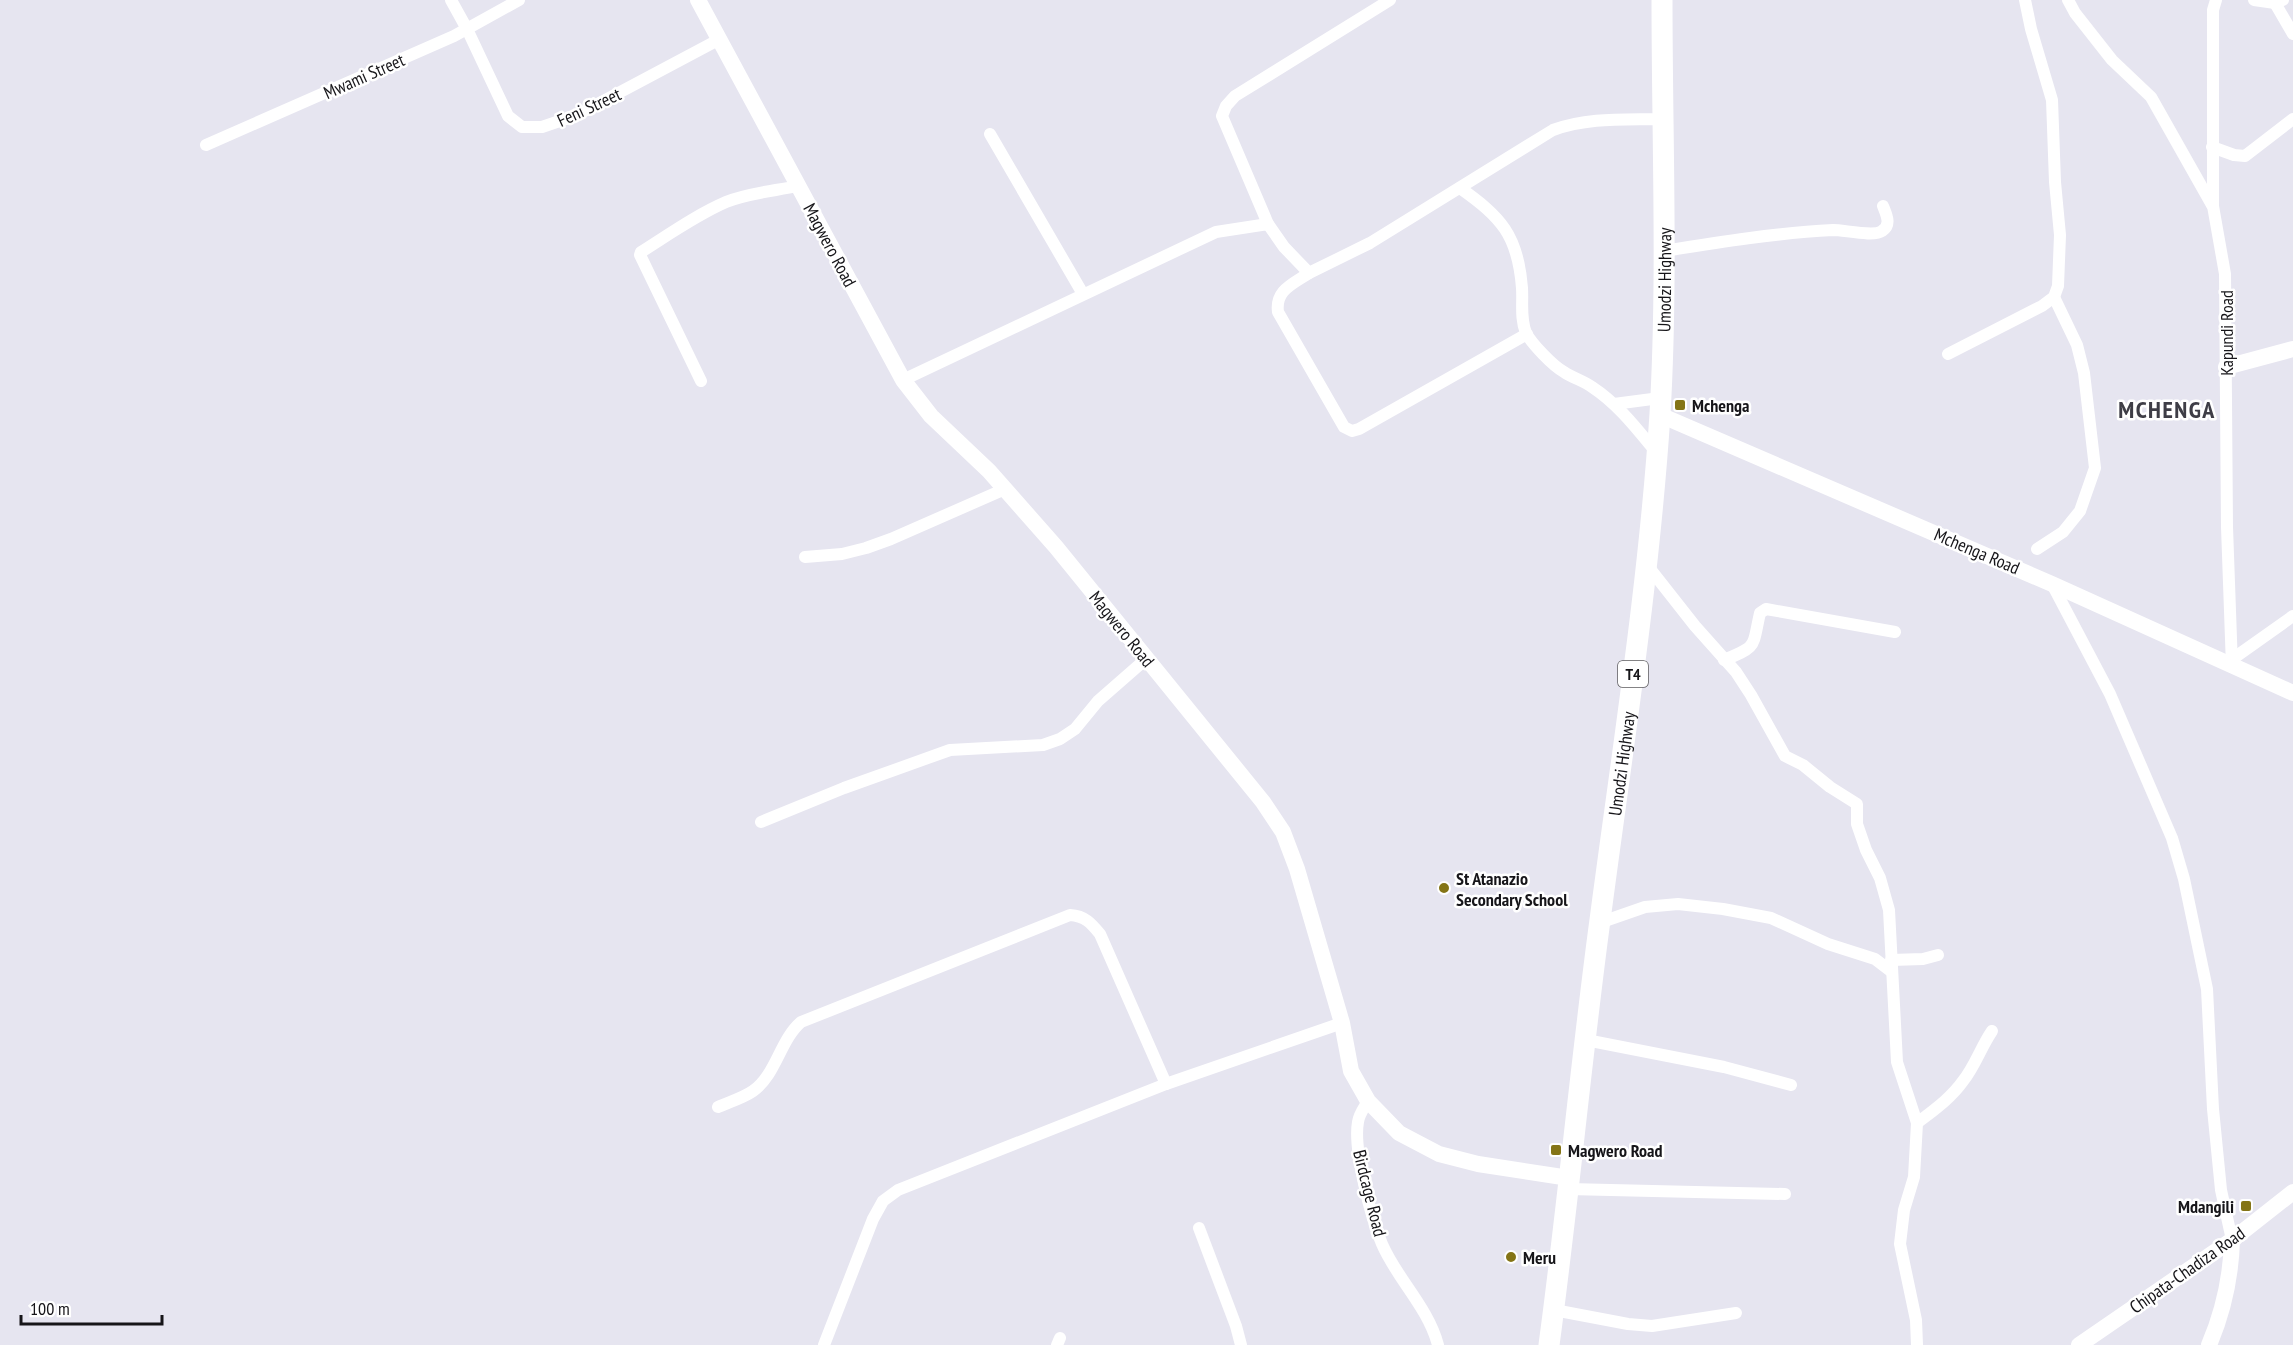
<svg xmlns="http://www.w3.org/2000/svg" width="2293" height="1345" font-family="'PT Sans Narrow',sans-serif">
<style>
.lines{fill:none;stroke-linecap:round;stroke-linejoin:round}
.street{stroke:#fff;stroke-width:12}
.secondary{stroke:#fff;stroke-width:16}
.highway{stroke:#fff;stroke-width:21}
.poi-dot{fill:#847416;stroke:#fff;stroke-width:2}
.labels{text-anchor:middle;dominant-baseline:central;stroke-width:5;stroke-linejoin:round;paint-order:stroke}
.shield{fill:#fff;stroke:#5c5b5e;stroke-width:1.5}
.shield-label{font-size:16px;font-weight:bold;fill:#161519}
.street-label{font-size:18px;fill:#161519;stroke:#fff}
.poi-label{font-size:18px;font-weight:bold;fill:#161519;stroke:#fff;text-anchor:start}
.district-label{font-size:24px;font-weight:bold;letter-spacing:1.5px;fill:#3e3d46;stroke:#fff}
</style>
<rect width="100%" height="100%" fill="#e6e5f0"/>
<g class="lines">
<g class="street">
<polyline points="451,0 467,29 508,116 522,127 542,127 577,115 720,39"/>
<polyline points="2068,0 2075,13 2112,60 2151,97 2212,205"/>
<polyline points="2216,0 2213,10 2213,206 2225,274 2227,527 2232,667"/>
<polyline points="2254,0 2275,3 2283,0"/>
<polyline points="2275,3 2293,34"/>
<polyline points="990,134 1083,294"/>
<polyline points="206,145 454,36 519,0"/>
<polyline points="2212,147 2234,155 2245,156 2293,119"/>
<path d="M1460,188C1501,217 1518,235 1522,288C1523,303 1520,318 1526,333C1532,344 1553,366 1564,372C1573,378 1584,381 1592,387C1618,404 1637,429 1656,452"/>
<polyline points="1268,224 1222,116 1226,106 1235,96 1390,0"/>
<path d="M1664,251C1720,242 1776,233 1833,230C1844,230 1874,237 1882,231C1892,225 1886,214 1883,206"/>
<path d="M1309,273C1293,284 1275,290 1278,312L1344,427L1352,431L1359,429L1527,334"/>
<polyline points="1948,354 2042,306 2054,297 2058,286 2060,235 2055,182 2052,100 2031,29 2025,0"/>
<path d="M903,380L1216,232L1268,224L1284,247L1309,273L1370,243L1553,130C1589,117 1625,120 1662,119"/>
<path d="M701,381L640,255L641,252C668,235 696,215 726,202C748,193 774,191 798,186"/>
<polyline points="1614,404 1660,398"/>
<polyline points="2037,549 2063,532 2080,511 2095,468 2084,373 2077,345 2054,297"/>
<polyline points="805,557 842,554 866,548 891,539 1005,489"/>
<polyline points="1647,565 1695,626 1736,672 1751,695 1785,756 1803,765 1830,787 1857,804 1857,824 1866,850 1880,878 1889,910 1897,1062 1917,1123 1914,1177 1904,1210 1900,1244 1916,1320 1917,1345"/>
<polyline points="2052,584 2110,694 2172,838 2184,879 2207,989 2213,1109 2221,1190 2232,1240"/>
<path d="M1724,660C1758,646 1752,648 1760,613L1766,609L1895,632"/>
<polyline points="2231,660 2293,616"/>
<polyline points="761,822 844,788 950,750 1043,745 1060,739 1075,729 1098,701 1146,659"/>
<polyline points="1599,923 1645,907 1678,904 1723,909 1771,918 1828,944 1875,959 1892,972"/>
<polyline points="1891,960 1923,959 1938,955"/>
<polyline points="1586,1040 1724,1067 1791,1085"/>
<path d="M1368,1101C1364,1108 1359,1114 1358,1122C1353,1149 1371,1218 1382,1244C1397,1279 1428,1307 1438,1345"/>
<path d="M718,1107C729,1102 743,1098 753,1091C776,1075 780,1040 801,1022L1070,915C1085,916 1091,923 1100,934L1166,1084"/>
<path d="M1917,1123C1934,1110 1951,1098 1963,1081C1975,1066 1981,1047 1992,1031"/>
<polyline points="1568,1189 1785,1194"/>
<polyline points="1199,1228 1236,1326 1241,1345"/>
<polyline points="1554,1310 1628,1324 1652,1326 1736,1313"/>
<polyline points="824,1345 873,1219 883,1201 898,1190 1166,1084 1342,1023"/>
<polyline points="1057,1345 1060,1338"/>
</g>
<g class="secondary">
<polyline points="698,0 903,380 931,416 989,471 1056,547 1263,802 1283,832 1297,869 1342,1023 1351,1071 1368,1101 1399,1133 1439,1154 1478,1164 1569,1178"/>
<polyline points="2226,367 2293,349"/>
<polyline points="1660,415 2052,584 2293,693"/>
<polyline points="2079,1345 2232,1240 2293,1192"/>
<path d="M2209,1345C2224,1310 2231,1278 2232,1240"/>
</g>
<path class="highway" id="s1" d="M1549,1345C1568,1204 1581,1061 1600,920C1622,752 1649,584 1660,414C1668,276 1662,138 1662,0"/>
</g>
<g class="poi-dot">
<rect x="1674" y="399" width="12" height="12" rx="3"/>
<circle cx="1444" cy="888" r="6"/>
<rect x="1550" y="1144" width="12" height="12" rx="3"/>
<rect x="2240" y="1200" width="12" height="12" rx="3"/>
<circle cx="1511" cy="1257" r="6"/>
</g>
<g class="labels">
<rect class="shield" x="1618" y="661" width="30" height="26" rx="4.5"/>
<g class="shield-label">
<text x="1633" y="674">T4</text>
</g>
<g class="street-label">
<text transform="translate(364 76) rotate(-24)">Mwami Street</text>
<text transform="translate(589 107) rotate(-25)">Feni Street</text>
<text transform="translate(830 245) rotate(62)">Magwero Road</text>
<text stroke="none"><textPath href="#s1" startOffset="1072">Umodzi Highway</textPath></text>
<text transform="translate(2226 333) rotate(-90)">Kapundi Road</text>
<text transform="translate(1977 551) rotate(23)">Mchenga Road</text>
<text transform="translate(1122 629) rotate(51)">Magwero Road</text>
<text stroke="none"><textPath href="#s1" startOffset="586">Umodzi Highway</textPath></text>
<text transform="translate(1370 1193) rotate(76)">Birdcage Road</text>
<text transform="translate(2187 1270) rotate(-35)">Chipata-Chadiza Road</text>
</g>
<g class="poi-label">
<text x="1692" y="405">Mchenga</text>
<text x="1456" y="878">St Atanazio<tspan x="1456" dy="21">Secondary School</tspan></text>
<text x="1568" y="1150">Magwero Road</text>
<text x="2234" y="1206" text-anchor="end">Mdangili</text>
<text x="1523" y="1257">Meru</text>
</g>
<g class="district-label">
<text x="2167" y="409">MCHENGA</text>
</g>
</g>
<path d="M21 1315v9h141v-9" fill="none" stroke="#161519" stroke-width="3"/>
<text x="30" y="1315" font-size="18" fill="#161519" stroke="#ffffff" stroke-width="4.5" paint-order="stroke">100 m</text>
</svg>
